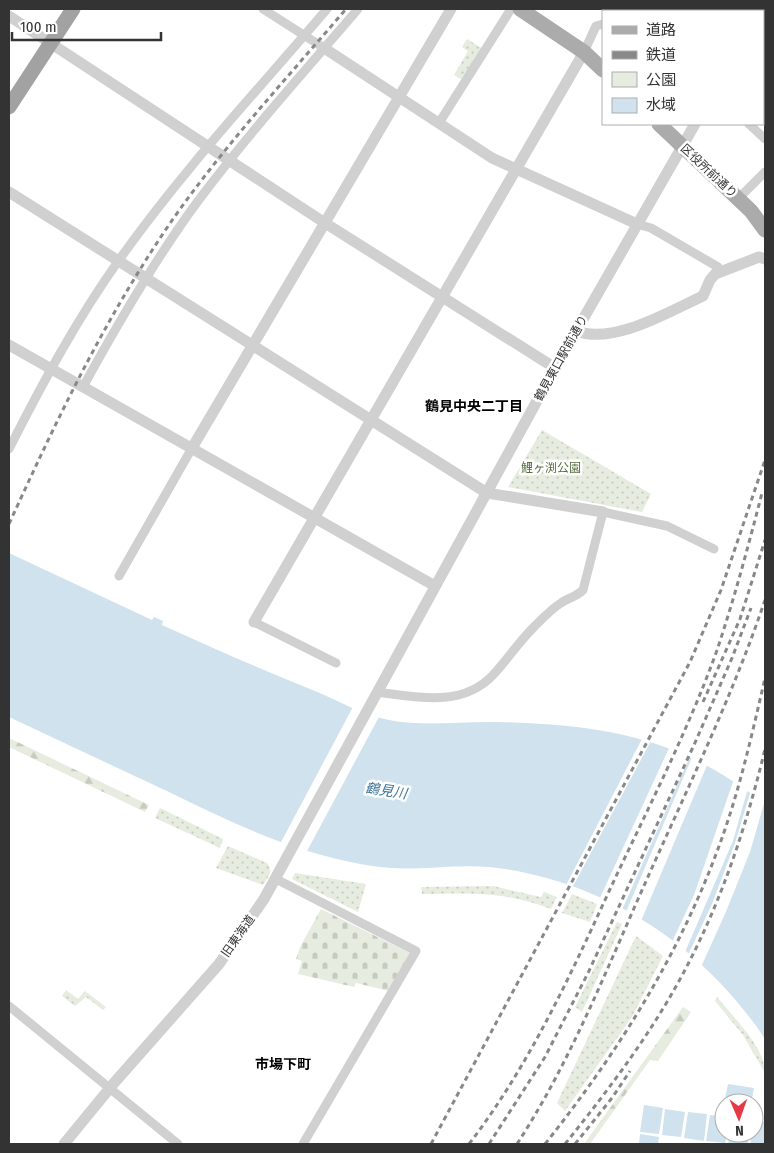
<svg xmlns="http://www.w3.org/2000/svg" width="774" height="1153" font-family="'Fira Sans Condensed','Noto Sans JP',sans-serif">
<style>
.green{fill:url(#green-dots)}
.forest{fill:url(#forest-firs)}
.cemetery{fill:url(#cemetery-stones)}
.water{fill:#cfe2ee}
.pier{fill:#fff}
.lines{fill:none;stroke-linecap:round;stroke-linejoin:round}
.minor{stroke:#d0d0d0;stroke-width:9}
.tertiary{stroke:#d0d0d0;stroke-width:11}
.primary{stroke:#ababab;stroke-width:15}
.trunk{stroke:#a2a2a2;stroke-width:15}
.rail{stroke:#888;stroke-width:3;stroke-dasharray:5 4;stroke-linecap:butt}
.labels{text-anchor:middle;dominant-baseline:central;stroke-width:5;stroke-linejoin:round;paint-order:stroke}
.street-label{font-size:12px;fill:#333;stroke:#fff}
.park-label{font-size:12px;fill:#56703f;stroke:#fff}
.neighbourhood-label{font-size:14px;font-weight:bold;fill:#000;stroke:#fff}
.water-label{font-size:14px;font-style:italic;fill:#3f7597;stroke:#fff}
</style>
<defs>
<pattern id="green-dots" width="8" height="8" patternUnits="userSpaceOnUse" patternTransform="scale(1.25)"><rect width="8" height="8" fill="#e6ecdf"/><path d="M2 2h.1M6 6h.1" fill="none" stroke="#c6cbc0" stroke-width="1.8" stroke-linecap="round"/></pattern>
<pattern id="forest-firs" width="22" height="20" patternUnits="userSpaceOnUse" patternTransform="scale(1.25)"><rect width="22" height="20" fill="#e6ecdf"/><path d="M5 1l3.5 6h-7zM16 11l3.5 6h-7z" fill="#c6cbc0"/></pattern>
<pattern id="cemetery-stones" width="16" height="16" patternUnits="userSpaceOnUse" patternTransform="scale(1.25)"><rect width="16" height="16" fill="#e6ecdf"/><path d="M2 7V4a2 2 0 0 1 4 0v3zM10 15v-3a2 2 0 0 1 4 0v3z" fill="#c6cbc0"/></pattern>
</defs>
<rect width="100%" height="100%" fill="#fff"/>
<g class="green">
<polygon points="467,39 483,49 463,80 454,75 468,51 462,47"/>
<polygon points="542,430 651,494 642,512 508,487"/>
<polygon points="160,808 223,839 220,848 155,818"/>
<path d="M228,846L267,863C274,872 268,877 263,885L216,868Z"/>
<polygon points="295,873 366,884 358,912 292,879"/>
<path d="M493,886L541,897L544,892L557,897L551,909C505,891 471,893 422,894L421,887Z"/>
<polygon points="572,894 597,904 590,922 562,913"/>
<polygon points="617,922 622,924 582,1012 575,1007"/>
<polygon points="636,936 663,956 632,1017 565,1111 557,1103"/>
<polygon points="66,990 78,999 85,991 106,1007 103,1010 86,997 75,1006 62,996"/>
<path d="M717,997C733,1017 765,1047 765,1073L743,1035L715,1001Z"/>
</g>
<g class="forest">
<polygon points="9,738 149,805 145,812 9,747"/>
<polygon points="683,1007 691,1012 658,1061 650,1060 590,1144 584,1144"/>
</g>
<polygon class="cemetery" points="321,909 410,953 389,991 356,983 354,987 298,974 302,961 296,959 300,947"/>
<g class="water">
<path d="M9,553L152,620L154,617L163,621L162,625C212,648 263,670 315,691C339,701 363,715 389,720C426,727 461,721 499,722C563,724 628,729 687,756C715,768 740,786 765,803V1039C703,945 602,879 489,867C456,864 423,870 391,868C361,866 332,858 304,850C257,835 214,814 171,793C117,768 63,742 9,717Z"/>
<polygon points="728,1084 754,1088 751,1103 724,1103"/>
<polygon points="644,1105 663,1108 659,1134 640,1132"/>
<polygon points="665,1109 685,1112 681,1137 662,1135"/>
<polygon points="688,1112 707,1114 704,1141 684,1138"/>
<polygon points="710,1115 724,1117 724,1133 727,1133 725,1143 706,1141"/>
<polygon points="754,1121 765,1122 765,1144 750,1144 752,1133 754,1133"/>
<polygon points="730,1133 749,1133 748,1144 728,1144"/>
<polygon points="640,1134 659,1137 658,1144 639,1144"/>
</g>
<g class="pier">
<polygon points="354,705 380,715 306,853 280,844"/>
<polygon points="643,737 652,739 571,890 565,887"/>
<polygon points="670,746 691,754 622,910 599,900"/>
<polygon points="693,755 708,763 641,921 626,912"/>
<polygon points="734,779 748,788 733,841 685,952 672,942 694,895"/>
<polygon points="751,790 765,800 750,852 725,914 701,967 688,955 712,904 735,843"/>
</g>
<g class="lines">
<g class="minor">
<polyline points="263,9 324,48"/>
<polyline points="671,9 671,11"/>
<polyline points="644,11 652,9"/>
<polyline points="763,19 765,23"/>
<polyline points="584,52 596,26 603,24"/>
<polyline points="439,123 511,9"/>
<polyline points="749,124 765,139"/>
<polyline points="738,199 765,172"/>
<polyline points="637,224 651,228 718,267 720,272"/>
<path d="M83,387C118,323 155,259 198,201C248,134 304,72 358,9"/>
<path d="M9,449C42,384 77,319 119,260C182,171 257,91 327,9"/>
<polyline points="119,576 192,448"/>
<polyline points="254,622 336,663"/>
<path d="M377,692C416,697 462,708 493,675C507,660 518,643 532,629C541,620 551,609 561,603C568,598 576,597 583,590L603,512L667,526L714,549"/>
<polyline points="276,879 416,951 303,1144"/>
<polyline points="9,1006 178,1144"/>
</g>
<g class="tertiary">
<polyline points="754,9 754,11"/>
<polyline points="9,16 325,223 555,368"/>
<polyline points="324,48 492,158 637,224"/>
<polyline points="9,192 487,493 603,512"/>
<path d="M576,331C614,345 668,312 703,296L710,280L715,274L759,257L765,259"/>
<polyline points="9,345 435,586"/>
<polyline points="192,448 451,9"/>
<polyline points="254,622 584,52"/>
<polyline points="64,1144 114,1083 219,964 264,899 555,368 695,124"/>
</g>
<g class="primary">
<polyline points="520,9 584,52 603,70"/>
<polyline points="659,124 751,211 765,230"/>
</g>
<polyline class="trunk" points="9,107 73,9"/>
<g class="rail">
<path d="M9,524C58,417 106,316 173,219C225,145 287,78 346,9"/>
<polyline points="703,702 740,619 765,540"/>
<polyline points="431,1144 690,662 721,590 765,460"/>
<path d="M469,1144C529,1066 570,976 611,887C647,810 687,733 716,653C734,600 748,547 762,493"/>
<polyline points="489,1144 545,1057 588,973 694,745 732,658 751,608"/>
<path d="M517,1144C571,1061 607,968 647,879C688,787 733,695 765,600"/>
<path d="M545,1144C620,1050 683,949 723,835C741,784 753,730 765,678"/>
<path d="M565,1144C610,1088 654,1030 687,966C723,897 747,824 765,749"/>
<polyline points="575,1144 612,1098 630,1071"/>
</g>
</g>
<g class="labels">
<g class="street-label">
<text transform="translate(709 171) rotate(43)">区役所前通り</text>
<text transform="translate(561 358) rotate(-61)">鶴見東口駅前通り</text>
<text transform="translate(238 936) rotate(-55)">旧東海道</text>
</g>
<g class="park-label">
<text x="551" y="468">鯉ヶ渕公園</text>
</g>
<g class="neighbourhood-label">
<text x="474" y="406">鶴見中央二丁目</text>
<text x="283" y="1064">市場下町</text>
</g>
<g class="water-label">
<text transform="translate(386 791) rotate(9)">鶴見川</text>
</g>
</g>
<rect width="774" height="1153" fill="none" stroke="#333333" stroke-width="20"/>
<rect x="602" y="10" width="162" height="115" fill="#ffffff" stroke="#adadad"/>
<rect x="612" y="26" width="25" height="8" fill="#ababab" stroke="#adadad"/>
<text x="646" y="35" font-size="15" fill="#333333">道路</text>
<rect x="612" y="51" width="25" height="8" fill="#888888" stroke="#adadad"/>
<text x="646" y="60" font-size="15" fill="#333333">鉄道</text>
<rect x="612" y="72" width="25" height="15" fill="#e6ecdf" stroke="#adadad"/>
<text x="646" y="85" font-size="15" fill="#333333">公園</text>
<rect x="612" y="98" width="25" height="15" fill="#cfe2ee" stroke="#adadad"/>
<text x="646" y="110" font-size="15" fill="#333333">水域</text>
<g transform="translate(739 1118) rotate(178)"><circle r="24" fill="#ffffff" stroke="#adadad"/>
<path d="M0-4L9 19L0 12L-9 19Z" fill="#e63946"/>
<text y="-8" font-size="14" font-weight="bold" text-anchor="middle" fill="#333333">N</text>
</g>
<path d="M12 32v8h149v-8" fill="none" stroke="#333333" stroke-width="2.5"/>
<text x="20" y="32" font-size="15" fill="#333333" stroke="#ffffff" stroke-width="4" paint-order="stroke">100 m</text>
</svg>
